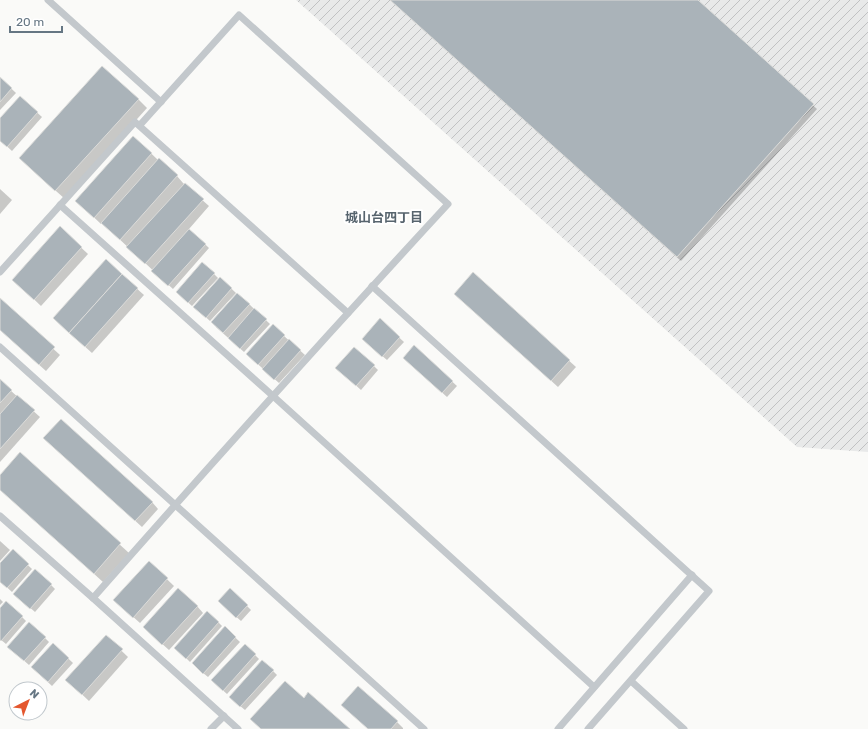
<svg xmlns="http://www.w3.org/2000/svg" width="868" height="729" font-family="Rubik,'Noto Sans JP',sans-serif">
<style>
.industrial{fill:url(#industrial-furrows)}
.shadow{fill:#0003}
.building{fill:#aab3b9;stroke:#dcdcda}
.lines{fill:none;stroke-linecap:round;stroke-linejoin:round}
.service{stroke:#c3c8cc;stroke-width:7}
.labels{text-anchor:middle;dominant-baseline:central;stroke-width:4;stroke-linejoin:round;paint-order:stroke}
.neighbourhood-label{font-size:13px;font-weight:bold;fill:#57646e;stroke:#fff}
</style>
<defs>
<pattern id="industrial-furrows" width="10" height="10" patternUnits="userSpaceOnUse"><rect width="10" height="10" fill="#e8e9e9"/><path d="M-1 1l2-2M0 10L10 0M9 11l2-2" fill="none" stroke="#c0c1c2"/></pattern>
</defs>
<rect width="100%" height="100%" fill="#fafaf8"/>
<polygon class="industrial" points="296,0 868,0 868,452 797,447"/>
<g class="shadow">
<polygon points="390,0 696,0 817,109 681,261"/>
<polygon points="0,78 16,93 0,110"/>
<polygon points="20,97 42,117 12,151 0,140 0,120"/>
<polygon points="138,99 147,108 65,199 29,167"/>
<polygon points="134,137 158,160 159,159 177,176 183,183 209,206 189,229 209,248 173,289 102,223 101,224 83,207"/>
<polygon points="0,189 12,200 0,214"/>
<polygon points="60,228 88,254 41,306 20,286"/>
<polygon points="106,261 144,295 92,353 61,325"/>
<polygon points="214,274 218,278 192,306 181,296"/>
<polygon points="473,274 576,367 558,387 462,300"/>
<polygon points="220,278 236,293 210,321 199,311"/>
<polygon points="0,300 60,355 46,371 0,330"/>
<polygon points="249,304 270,324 244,352 216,327"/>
<polygon points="380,320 404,342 387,360 367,343"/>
<polygon points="284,336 305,355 279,383 251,358"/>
<polygon points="414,347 457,386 447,397 408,362"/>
<polygon points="355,348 378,370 361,390 341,372"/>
<polygon points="0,381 40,417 0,462"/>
<polygon points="51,444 152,502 158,509 142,527"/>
<polygon points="20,454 129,553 103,582 0,489 0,476"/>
<polygon points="0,541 10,550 0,561"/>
<polygon points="13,551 32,569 12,592 0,581 0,565"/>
<polygon points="149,562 174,586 140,623 121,606"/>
<polygon points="51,585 55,589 35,612 19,598"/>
<polygon points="0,599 3,602 0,605"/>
<polygon points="223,605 247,606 251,610 241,621"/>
<polygon points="197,606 203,613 169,650 150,633"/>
<polygon points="0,610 22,617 26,621 6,644 0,639"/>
<polygon points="218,622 222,626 190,662 180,652"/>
<polygon points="225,628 240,642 208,677 197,668"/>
<polygon points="106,636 128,657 89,701 73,686"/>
<polygon points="45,638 49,642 29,665 13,651"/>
<polygon points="53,644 73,663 52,686 36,671"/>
<polygon points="255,655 259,659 227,694 217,685"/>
<polygon points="273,671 277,675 245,710 234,701"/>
<polygon points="397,722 403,728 403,729 369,729"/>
</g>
<g class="building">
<polygon points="390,0 698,0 814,104 677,257"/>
<polygon points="102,66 139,99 55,191 19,158"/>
<polygon points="0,77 12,88 0,102"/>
<polygon points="20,96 38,112 7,147 0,141 0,118"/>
<polygon points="133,136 152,153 94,218 75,201"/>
<polygon points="159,158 178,175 120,240 101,223"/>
<polygon points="185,183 204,199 145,264 126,247"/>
<polygon points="60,226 82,247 34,300 12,280"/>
<polygon points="189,229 206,244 168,286 151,271"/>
<polygon points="106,259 122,274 69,333 53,318"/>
<polygon points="202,262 215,273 188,303 176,292"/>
<polygon points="473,272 570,360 551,381 454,294"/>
<polygon points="122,274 138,288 85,347 69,333"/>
<polygon points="220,277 232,288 206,318 193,307"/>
<polygon points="237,293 250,304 223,333 211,322"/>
<polygon points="0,298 55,347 39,365 0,330"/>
<polygon points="254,308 267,319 240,349 228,338"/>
<polygon points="380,318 400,337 382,357 362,339"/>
<polygon points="273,324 285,335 258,365 246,354"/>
<polygon points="289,339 301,350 274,380 262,369"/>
<polygon points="414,345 453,381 442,393 403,358"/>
<polygon points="354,347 375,365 356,386 335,368"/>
<polygon points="0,379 12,390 0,403"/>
<polygon points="17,395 35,410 0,449 0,414"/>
<polygon points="61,419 153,502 135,521 43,438"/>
<polygon points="20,452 121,543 94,574 0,490 0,475"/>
<polygon points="13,549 29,564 7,588 0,582 0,563"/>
<polygon points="149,561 168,578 133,618 113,600"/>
<polygon points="35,569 52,584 30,609 13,594"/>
<polygon points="178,588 198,606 162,645 143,627"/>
<polygon points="230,588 248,605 236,618 218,601"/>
<polygon points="6,601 23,616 1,641 0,640 0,608"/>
<polygon points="207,611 219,622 186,659 174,648"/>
<polygon points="29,622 46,637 24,661 7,647"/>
<polygon points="225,626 236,637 203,674 192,663"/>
<polygon points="106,635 123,649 82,695 65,680"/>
<polygon points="53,643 69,658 48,682 31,667"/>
<polygon points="245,644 256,654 223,691 211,680"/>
<polygon points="262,660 274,670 240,707 229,697"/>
<polygon points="285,681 304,698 308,692 350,729 261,729 250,719"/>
<polygon points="358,686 398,721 391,729 368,729 341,705"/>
</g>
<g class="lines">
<g class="service">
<polyline points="48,0 161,102"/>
<polyline points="60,205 273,396 594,687"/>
<polyline points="0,272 135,122 348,313"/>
<polyline points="372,286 709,591 588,729"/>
<polyline points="0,347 424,729"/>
<polyline points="0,516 93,598 238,729"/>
<path d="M93,598C210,465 328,334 448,204L239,15L140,125"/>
<polyline points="631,681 684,729"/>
<polyline points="211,729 224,716"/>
<polyline points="558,729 692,575"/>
</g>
</g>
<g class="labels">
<g class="neighbourhood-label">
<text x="384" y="217">城山台四丁目</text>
</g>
</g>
<g transform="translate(28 701) rotate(42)"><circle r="19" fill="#ffffff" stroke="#c1c8cd"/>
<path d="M0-3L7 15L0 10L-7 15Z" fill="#e4572e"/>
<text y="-6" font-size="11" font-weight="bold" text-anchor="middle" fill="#657683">N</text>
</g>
<path d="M10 26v6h52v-6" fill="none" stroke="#657683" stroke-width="2"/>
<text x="16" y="26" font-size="12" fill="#657683" stroke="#ffffff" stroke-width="3" paint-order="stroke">20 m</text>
</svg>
